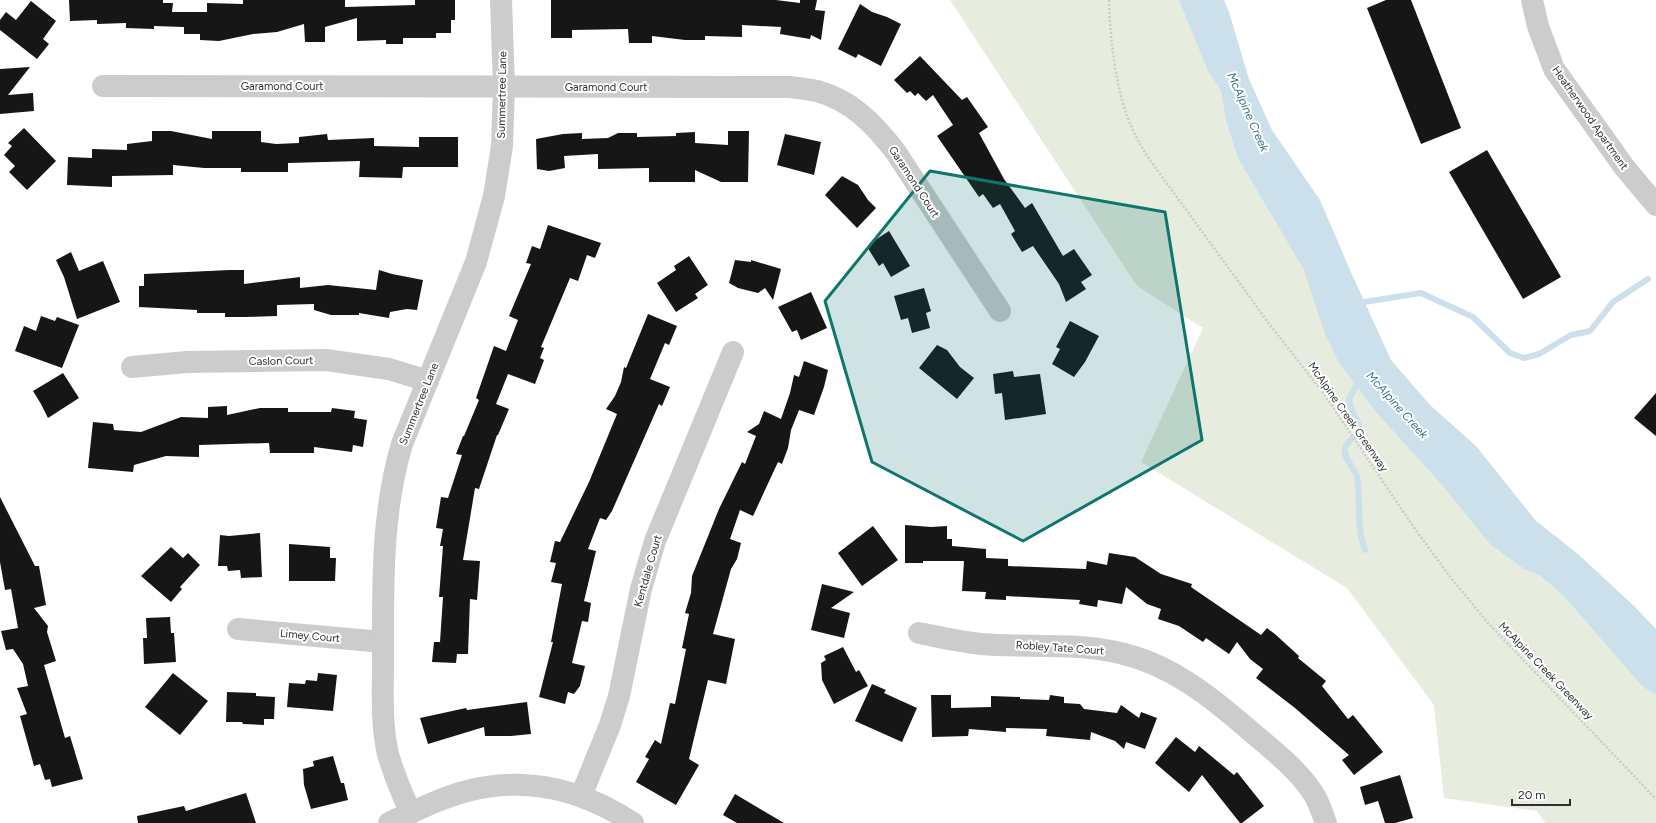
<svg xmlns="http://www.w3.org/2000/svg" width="1656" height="823" font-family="Figtree,sans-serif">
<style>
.green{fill:#e6ecde}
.water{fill:#cbe0eb}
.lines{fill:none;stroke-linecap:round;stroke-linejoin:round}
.stream{stroke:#cbe0eb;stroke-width:6}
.building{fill:#161616}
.path{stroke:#ccc;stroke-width:2.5;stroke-dasharray:2 2;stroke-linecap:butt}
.minor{stroke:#ccc;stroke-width:22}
.marked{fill:#0f766e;fill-opacity:0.2;stroke:#0f766e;stroke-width:3;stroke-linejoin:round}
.labels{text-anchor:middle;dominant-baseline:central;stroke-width:4;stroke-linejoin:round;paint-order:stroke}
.street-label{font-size:11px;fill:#2f2f2f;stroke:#fff}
.water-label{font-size:12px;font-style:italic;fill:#3f7590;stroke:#fff}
</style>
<rect width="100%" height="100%" fill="#fff"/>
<polygon class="green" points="950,0 1197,0 1362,369 1656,658 1656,823 1545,823 1537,811 1444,798 1434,705 1347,588 1141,462 1203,328 1137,286"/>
<polygon class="water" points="1179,0 1224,0 1229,12 1249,79 1272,130 1320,200 1350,270 1391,360 1430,405 1476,446 1536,521 1578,554 1635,607 1656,629 1656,695 1642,686 1564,596 1541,576 1524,569 1490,544 1443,486 1377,413 1338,361 1325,334 1304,270 1238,158 1226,120 1221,90 1208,71"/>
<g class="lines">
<g class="stream">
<polyline points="1358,303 1421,293 1473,317 1510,353 1524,358 1539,354 1571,335 1590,331 1613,302 1648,279"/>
<path d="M1360,379L1349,399L1350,406L1361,430C1357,437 1347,440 1345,448C1343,459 1355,468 1357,477C1361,501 1356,526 1365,550"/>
</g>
</g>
<g class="building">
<polygon points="69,0 163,0 163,3 173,3 172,12 207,12 207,3 243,4 243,0 345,0 345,7 415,5 415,0 455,0 455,20 451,20 451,33 436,33 436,38 403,38 403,44 386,44 386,40 357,41 357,18 325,27 325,42 305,42 304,24 277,32 253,34 219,41 200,40 200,34 184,34 184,27 154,26 154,29 126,28 126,23 97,24 97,20 70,21"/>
<polygon points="551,0 776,0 800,3 800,0 817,0 815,10 825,11 821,40 811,35 810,39 780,34 781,27 742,25 742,37 705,36 705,40 685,40 652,36 652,43 629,43 628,29 572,30 572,38 551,38"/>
<polygon points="1386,0 1411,0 1461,128 1421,144 1367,8"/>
<polygon points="31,1 56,21 43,39 49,44 37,59 0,30 0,20 6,12 16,20"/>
<polygon points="860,4 872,12 887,17 901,24 881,66 858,54 856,58 838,49"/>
<polygon points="920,56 962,100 967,97 988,127 979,133 1004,179 1025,208 1032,203 1063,256 1074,249 1092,275 1081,282 1086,289 1066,302 1059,284 1033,246 1022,252 1011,234 1015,231 1000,204 993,208 983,194 979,197 937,136 953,125 933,95 926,101 918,93 915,96 910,91 907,93 894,80"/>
<polygon points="30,67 8,95 33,93 34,111 0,114 0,69"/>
<polygon points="24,128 56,161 27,190 9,172 15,166 4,155 12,146 8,143"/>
<polygon points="152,131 171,131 212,139 212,131 261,131 261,142 276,144 299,143 299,137 327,134 328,140 374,138 374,146 419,147 419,137 458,137 458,167 403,167 402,178 359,177 360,161 288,163 288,172 241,172 241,168 204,168 173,165 173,175 112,176 112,187 67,185 68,157 92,158 92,149 127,150 127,144 152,141"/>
<polygon points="728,131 749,131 748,182 721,182 695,170 695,182 649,182 649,168 598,169 598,154 564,156 565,168 549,171 537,169 536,139 563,134 582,133 582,139 608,138 618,133 637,133 637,137 676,136 676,133 695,132 695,143 728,145"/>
<polygon points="785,134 821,142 814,175 777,165"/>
<polygon points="1487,150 1561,277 1523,299 1449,172"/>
<polygon points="842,176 858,185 868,200 876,208 857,228 825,195"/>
<polygon points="548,225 601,243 595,258 587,255 578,281 570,278 541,347 544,348 540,358 544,360 535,384 508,374 496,404 509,409 498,435 497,435 479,489 475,488 463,560 480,561 477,600 470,599 468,654 457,654 456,663 432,662 434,642 440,642 443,597 439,597 443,546 440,546 443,529 436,528 441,497 448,498 462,455 456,454 463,436 464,436 479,400 476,398 494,346 506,351 518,320 509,316 531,264 526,263 532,246 540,249"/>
<polygon points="889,231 910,266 891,277 883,263 879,266 869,250 869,244"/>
<polygon points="71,252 79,271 103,261 120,302 77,319 64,277 56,260"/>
<polygon points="689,256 708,285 695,294 698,298 676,312 657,283 676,270 674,266"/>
<polygon points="735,260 751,262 751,260 781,269 773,300 765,288 758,293 738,288 729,283"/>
<polygon points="230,270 244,270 244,284 300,277 300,288 328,285 376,290 379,270 392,274 423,280 417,310 407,309 390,312 389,318 359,313 359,315 331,315 314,310 314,304 277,305 277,316 244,317 225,317 225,313 197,313 197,310 139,307 139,286 144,286 144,274"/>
<polygon points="924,288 931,311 926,313 930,328 912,333 908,318 901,320 894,296"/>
<polygon points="811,292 827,328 801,340 797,330 792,332 778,307"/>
<polygon points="648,314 677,326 669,345 665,343 650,379 670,387 662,406 659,404 612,511 606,520 600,518 588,549 596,551 584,601 591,603 588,622 582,621 572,663 585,666 580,686 574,694 568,692 565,704 539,697 553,642 551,642 562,584 551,582 556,563 550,562 555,541 560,542 589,482 617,414 606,409 615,396 621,382 624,367 626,368"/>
<polygon points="41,316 55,321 57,317 79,325 62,368 15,351 24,326 36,331"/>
<polygon points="1070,321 1099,336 1085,362 1074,377 1052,364 1060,349 1056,347"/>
<polygon points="937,345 947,350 960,367 974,378 957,399 919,368"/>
<polygon points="804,361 828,370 824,387 814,415 799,410 791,430 788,448 782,464 778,462 753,516 740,510 730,539 741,543 737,559 731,569 713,634 735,639 726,684 708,680 689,759 699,765 676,805 636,782 649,759 645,757 655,740 661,744 670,703 675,704 686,649 682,648 689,614 685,613 691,593 692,576 719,509 742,462 745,464 756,436 747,432 759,424 764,411 781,419 790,393 794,375 799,377"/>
<polygon points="1013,371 1014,377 1040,374 1046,414 1005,420 1002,393 995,394 993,374"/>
<polygon points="63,373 79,398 48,418 41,404 33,391"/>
<polygon points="1656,393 1656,436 1634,418"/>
<polygon points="227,406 227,415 260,408 288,408 288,412 331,412 332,408 355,411 354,418 367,420 363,447 353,445 352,452 314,447 314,453 270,453 269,443 199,445 199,457 166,456 134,465 133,472 88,468 93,422 113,424 114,430 141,432 181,417 208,418 208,407"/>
<polygon points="0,497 35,566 39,566 46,605 34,608 48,626 47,632 56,661 44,665 65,738 70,736 83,779 52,787 50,779 45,780 40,764 34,766 20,716 27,714 17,688 28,686 23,664 13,649 6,650 1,631 18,628 11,589 5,590 0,562"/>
<polygon points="905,525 931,527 947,526 947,539 952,539 952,546 986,549 986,558 1008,559 1008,566 1086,569 1087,561 1107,565 1109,553 1135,557 1161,574 1192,584 1191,587 1261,635 1267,628 1276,635 1299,656 1298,658 1326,681 1322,686 1348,719 1353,715 1383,752 1354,775 1342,760 1349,755 1295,708 1256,678 1263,669 1250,659 1237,642 1229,654 1206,638 1203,642 1179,626 1158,619 1161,609 1147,604 1126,587 1122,604 1098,600 1097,607 1079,604 1080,600 1006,596 1006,600 985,599 986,592 962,591 964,561 923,561 923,563 905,563"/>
<polygon points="873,526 898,560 862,586 838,553"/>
<polygon points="260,533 262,577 241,578 240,570 228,571 227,566 218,566 220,535 229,536"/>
<polygon points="289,544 330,547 330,558 336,558 335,581 289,581"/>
<polygon points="171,547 183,558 188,553 200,565 180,587 182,589 171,602 141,576"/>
<polygon points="822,584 854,592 831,608 850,613 844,638 811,630"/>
<polygon points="170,617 171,633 174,633 176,662 144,664 143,638 147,638 146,618"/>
<polygon points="843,647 856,672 859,670 868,686 834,704 822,680 821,663 826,660 824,656"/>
<polygon points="173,673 208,701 180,735 145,707"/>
<polygon points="318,673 337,675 333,711 287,707 289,683 305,684 306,680 317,681"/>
<polygon points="872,684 886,690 884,693 917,708 902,742 855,721"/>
<polygon points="227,692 256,693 256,696 275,697 274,719 264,719 264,725 243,724 242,722 226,722"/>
<polygon points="931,695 951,695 951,708 991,707 991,696 1020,697 1020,699 1049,700 1050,695 1064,697 1064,703 1080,704 1084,709 1117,713 1121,705 1139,718 1141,712 1157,718 1145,749 1126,742 1124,749 1115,741 1091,732 1090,740 1046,736 1047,729 1006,728 1006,732 969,729 968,736 932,737"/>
<polygon points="527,702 531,734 511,736 485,736 484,727 428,744 420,718 466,708 467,710"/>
<polygon points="1176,737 1195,752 1199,746 1234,775 1237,772 1264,806 1242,823 1240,823 1202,775 1189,792 1155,763"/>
<polygon points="333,756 341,783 344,783 348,800 311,809 304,785 303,769 314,766 313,761"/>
<polygon points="1400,775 1413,818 1395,823 1385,823 1378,801 1365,805 1360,787"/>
<polygon points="246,793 256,823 138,823 137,816 184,806 186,811"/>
<polygon points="735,794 784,823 737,823 723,815"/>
</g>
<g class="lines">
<path class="path" d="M1109,0C1110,39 1116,95 1133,130C1139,143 1146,155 1155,167L1270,325L1324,394L1415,529L1451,578L1488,623L1656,799"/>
<g class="minor">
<polyline points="1532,0 1538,26 1554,69 1625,168 1656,205"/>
<path d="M103,86L789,87C798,88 808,89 817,91C851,100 874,124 895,151L1000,311"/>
<polyline points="132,367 187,362 326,360 389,369 428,381"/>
<polyline points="238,629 383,642"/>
<path d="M919,633C939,637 960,642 981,644C1027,648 1074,642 1120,653C1170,664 1211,697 1248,729C1272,750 1300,770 1316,798C1320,806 1323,815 1326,823"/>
<polyline points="581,796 610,725 619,696 641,589 655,541 733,352"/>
<path d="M411,813C402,794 394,775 388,754C381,724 383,691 383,660C383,588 381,514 402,444L476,262L494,196L502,146L504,87L501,0"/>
<path d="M389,823C415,811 442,797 471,790C530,776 583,790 633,823"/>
</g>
</g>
<path class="marked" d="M930,171L1165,212L1202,440L1023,541L872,462L825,301Z"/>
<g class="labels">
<g class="street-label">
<text x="282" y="86">Garamond Court</text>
<text x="606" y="87">Garamond Court</text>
<text transform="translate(502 95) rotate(-89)">Summertree Lane</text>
<text transform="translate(1590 118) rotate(55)">Heatherwood Apartment</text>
<text transform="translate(914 182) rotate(57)">Garamond Court</text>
<text transform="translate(281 361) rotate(-1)">Caslon Court</text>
<text transform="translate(419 404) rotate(-68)">Summertree Lane</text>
<text transform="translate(1348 417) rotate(55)">McAlpine Creek Greenway</text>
<text transform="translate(648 571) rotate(-74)">Kentdale Court</text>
<text transform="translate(310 636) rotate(5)">Limey Court</text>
<text transform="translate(1060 648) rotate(4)">Robley Tate Court</text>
<text transform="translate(1546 671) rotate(46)">McAlpine Creek Greenway</text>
</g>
<g class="water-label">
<text transform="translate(1248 112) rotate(66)">McAlpine Creek</text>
<text transform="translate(1397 405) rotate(48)">McAlpine Creek</text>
</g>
</g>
<path d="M1512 799v6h58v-6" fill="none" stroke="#2f2f2f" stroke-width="2"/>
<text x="1518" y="799" font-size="12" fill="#2f2f2f" stroke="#ffffff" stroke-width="3" paint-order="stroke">20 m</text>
</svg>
